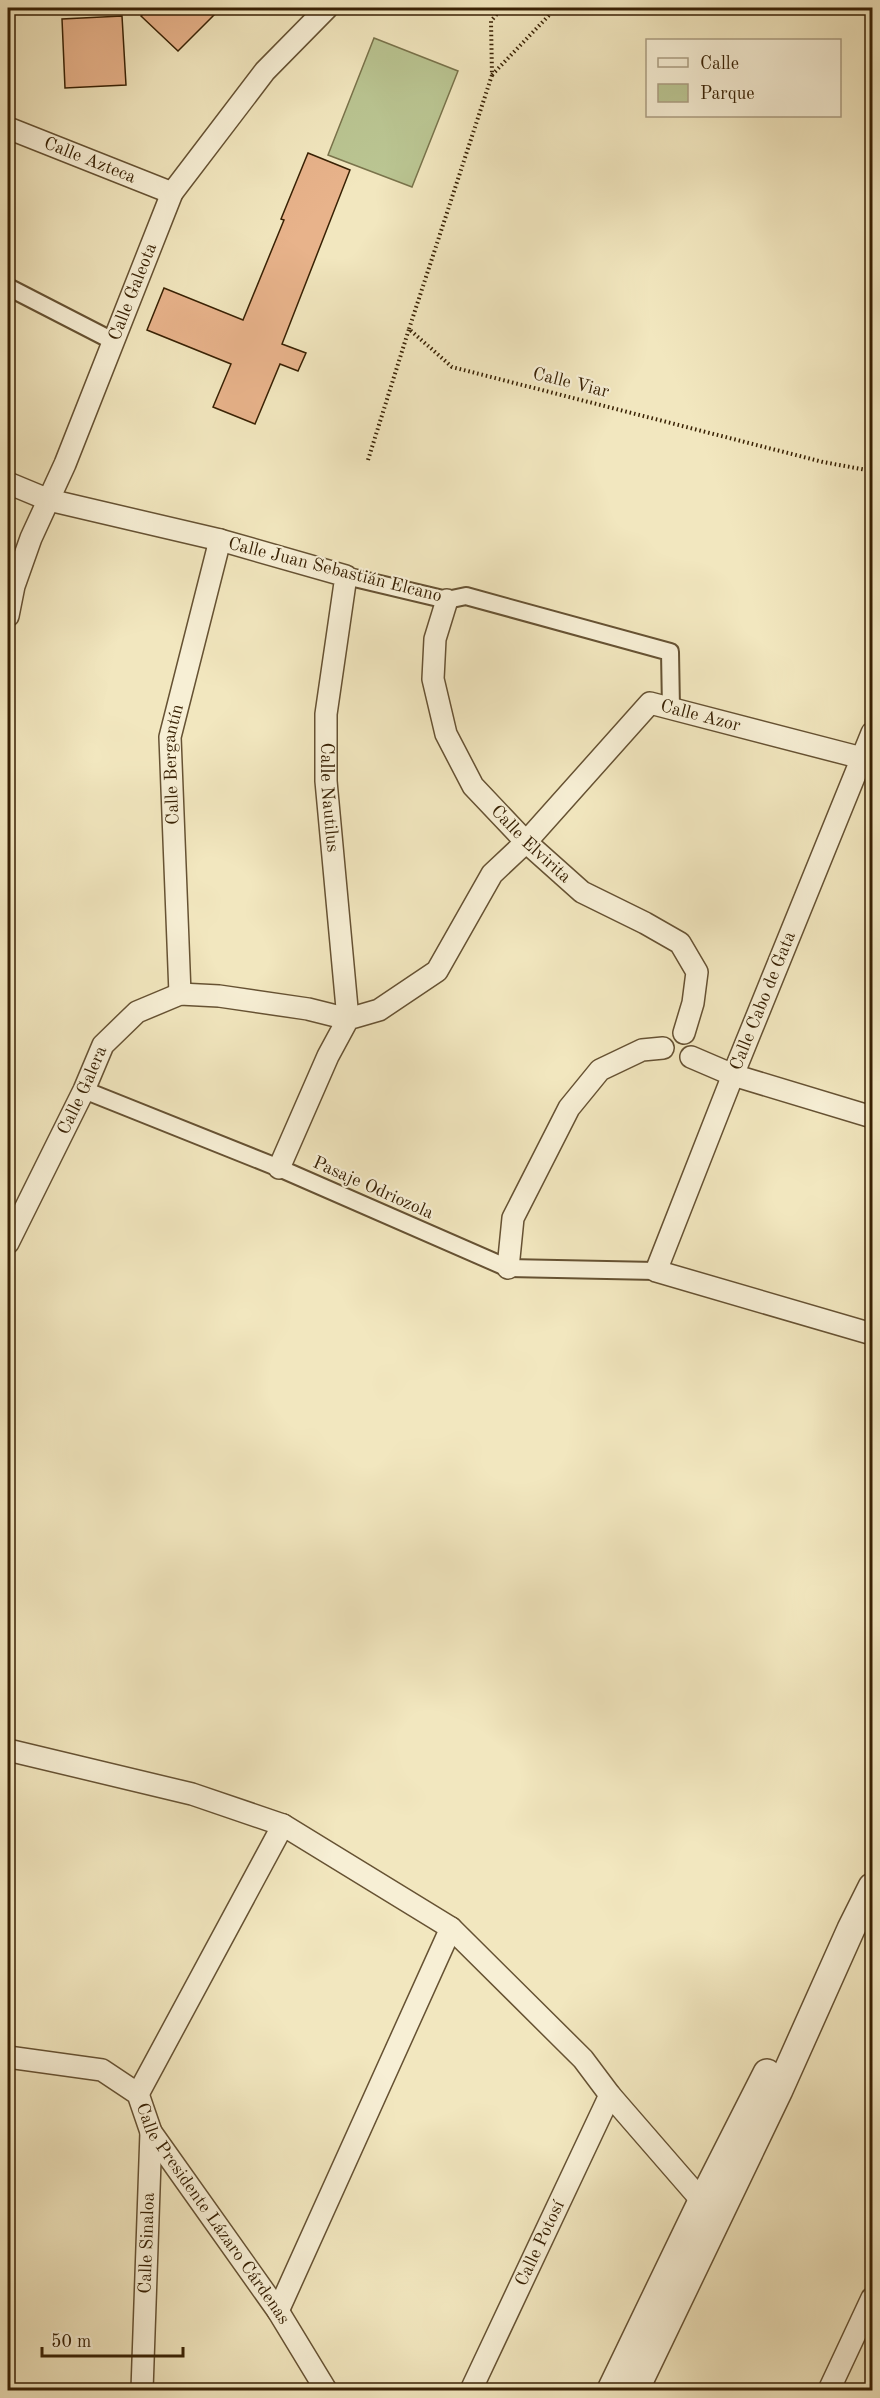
<svg xmlns="http://www.w3.org/2000/svg" width="880" height="2398" font-family="'Old Standard TT',serif">
<style>
.green{fill:#bac592;stroke:#79734b;stroke-width:1.5}
.building{fill:#e8b38b;stroke:#382104;stroke-width:1.5}
.lines{fill:none;stroke-linecap:round;stroke-linejoin:round}
.pedestrian-casing{stroke:#665233;stroke-width:20}
.minor-casing{stroke:#665233;stroke-width:24}
.tertiary-casing{stroke:#665233;stroke-width:30}
.path{stroke:#382104;stroke-width:4;stroke-dasharray:1.5 3;stroke-linecap:butt}
.pedestrian{stroke:#f7efd5;stroke-width:16}
.minor{stroke:#f7efd5;stroke-width:21}
.tertiary{stroke:#f7efd5;stroke-width:27}
.labels{text-anchor:middle;dominant-baseline:central;stroke-width:4.5;stroke-linejoin:round;paint-order:stroke}
.street-label{font-size:18px;fill:#382104;stroke:#f7efd5}
</style>
<rect width="100%" height="100%" fill="#f2e7bf"/>
<filter id="stains"><feTurbulence type="fractalNoise" baseFrequency=".00333" numOctaves="4"/><feColorMatrix values="0 0 0 0 .2 0 0 0 0 .09 0 0 0 0 .02 0 0 0 .5 -.17"/></filter>
<radialGradient id="worn" r=".72"><stop offset=".6" stop-color="#630" stop-opacity="0"/><stop offset="1" stop-color="#630" stop-opacity=".3"/></radialGradient>
<polygon class="green" points="374,38 458,71 412,187 328,155"/>
<g class="building">
<polygon points="149,8 221,8 178,51 141,16"/>
<polygon points="122,16 126,85 65,88 62,19"/>
<polygon points="308,153 350,170 282,344 306,353 298,371 280,364 255,424 213,407 231,364 147,330 164,288 243,320 284,220 281,219"/>
</g>
<g class="lines">
<g class="pedestrian-casing">
<g id="pedestrian">
<polyline points="8,287 113,341"/>
<polyline points="346,576 447,600 466,596 670,652 671,708"/>
<polyline points="84,1090 279,1168 508,1268 656,1271"/>
</g>
</g>
<g class="minor-casing">
<g id="minor">
<path id="s1" d="M8,128L172,193"/>
<path id="s2" d="M8,483L49,500L220,540L346,576L326,714V781L348,1019"/>
<path id="s3" d="M447,600L435,639L433,679L446,734L473,786L526,842L582,892L645,923L680,943L697,972L693,1003L684,1033"/>
<path id="s4" d="M8,616L14,586L31,538L65,464L172,193L265,71L327,8"/>
<polyline points="872,733 733,1075 656,1271 872,1334"/>
<path id="s5" d="M180,994L170,737L220,540"/>
<polyline points="691,1057 733,1075 872,1117"/>
<path id="s6" d="M279,1168L328,1056L348,1019L379,1010L437,971L492,874L526,842L650,703L862,758"/>
<path id="s7" d="M8,1243L84,1090L103,1045L137,1012L180,994L219,996L308,1009L348,1019"/>
<polyline points="508,1268 513,1218 569,1108 600,1070 642,1050 663,1048"/>
<polyline points="8,1750 192,1794 283,1825 451,1928 583,2059 610,2095 702,2201"/>
<path id="s8" d="M8,2057L102,2070L138,2094L151,2132L278,2311L326,2390"/>
<polyline points="138,2094 283,1825"/>
<polyline points="278,2311 451,1928"/>
<path id="s9" d="M142,2390L151,2132"/>
<path id="s10" d="M471,2390L610,2095"/>
<polyline points="829,2390 872,2298"/>
</g>
</g>
<g class="tertiary-casing">
<g id="tertiary">
<polyline points="611,2390 702,2201 767,2073"/>
<polyline points="635,2390 779,2090 851,1929 872,1887"/>
</g>
</g>
<g class="path">
<polyline points="492,75 556,8"/>
<polyline points="409,329 492,75 491,21 502,8"/>
<polyline points="368,460 409,329 452,367 823,462 872,471"/>
</g>
<use href="#pedestrian" class="pedestrian"/>
<use href="#minor" class="minor"/>
<use href="#tertiary" class="tertiary"/>
</g>
<g class="labels">
<g class="street-label">
<text stroke="none"><textPath href="#s1" startOffset="88">Calle Azteca</textPath></text>
<text stroke="none"><textPath href="#s4" startOffset="348">Calle Galeota</textPath></text>
<text transform="translate(571 383) rotate(14)">Calle Viar</text>
<text transform="translate(335 570) rotate(14)">Calle Juan Sebastián Elcano</text>
<text stroke="none"><textPath href="#s6" startOffset="663">Calle Azor</textPath></text>
<text stroke="none"><textPath href="#s5" startOffset="230">Calle Bergantín</textPath></text>
<text stroke="none"><textPath href="#s2" startOffset="574">Calle Nautilus</textPath></text>
<text stroke="none"><textPath href="#s3" startOffset="278">Calle Elvirita</textPath></text>
<text transform="translate(763 1001) rotate(-68)">Calle Cabo de Gata</text>
<text stroke="none"><textPath href="#s7" startOffset="170">Calle Galera</textPath></text>
<text transform="translate(373 1188) rotate(24)">Pasaje Odriozola</text>
<text stroke="none"><textPath href="#s8" startOffset="280">Calle Presidente Lázaro Cárdenas</textPath></text>
<text stroke="none"><textPath href="#s9" startOffset="147">Calle Sinaloa</textPath></text>
<text stroke="none"><textPath href="#s10" startOffset="162">Calle Potosí</textPath></text>
</g>
</g>
<rect width="880" height="2398" fill="none" stroke="#f2e7bf" stroke-width="30"/>
<rect x="9" y="9" width="862" height="2380" fill="none" stroke="#382104" stroke-width="3"/>
<rect x="15" y="15" width="850" height="2368" fill="none" stroke="#382104" stroke-width="1.5"/>
<rect x="646" y="39" width="195" height="78" fill="#f7efd5" stroke="#ab9d81" stroke-width="1.5"/>
<rect x="658" y="58" width="30" height="9" fill="#f7efd5" stroke="#ab9d81" stroke-width="1.5"/>
<text x="700" y="69" font-size="18" fill="#382104">Calle</text>
<rect x="658" y="84" width="30" height="18" fill="#bac592" stroke="#ab9d81" stroke-width="1.5"/>
<text x="700" y="99" font-size="18" fill="#382104">Parque</text>
<path d="M42 2347v9h141v-9" fill="none" stroke="#382104" stroke-width="3"/>
<text x="51" y="2347" font-size="18" fill="#382104" stroke="#f7efd5" stroke-width="4.5" paint-order="stroke">50 m</text>
<rect width="100%" height="100%" filter="url(#stains)"/>
<rect width="100%" height="100%" fill="url(#worn)"/>
</svg>
